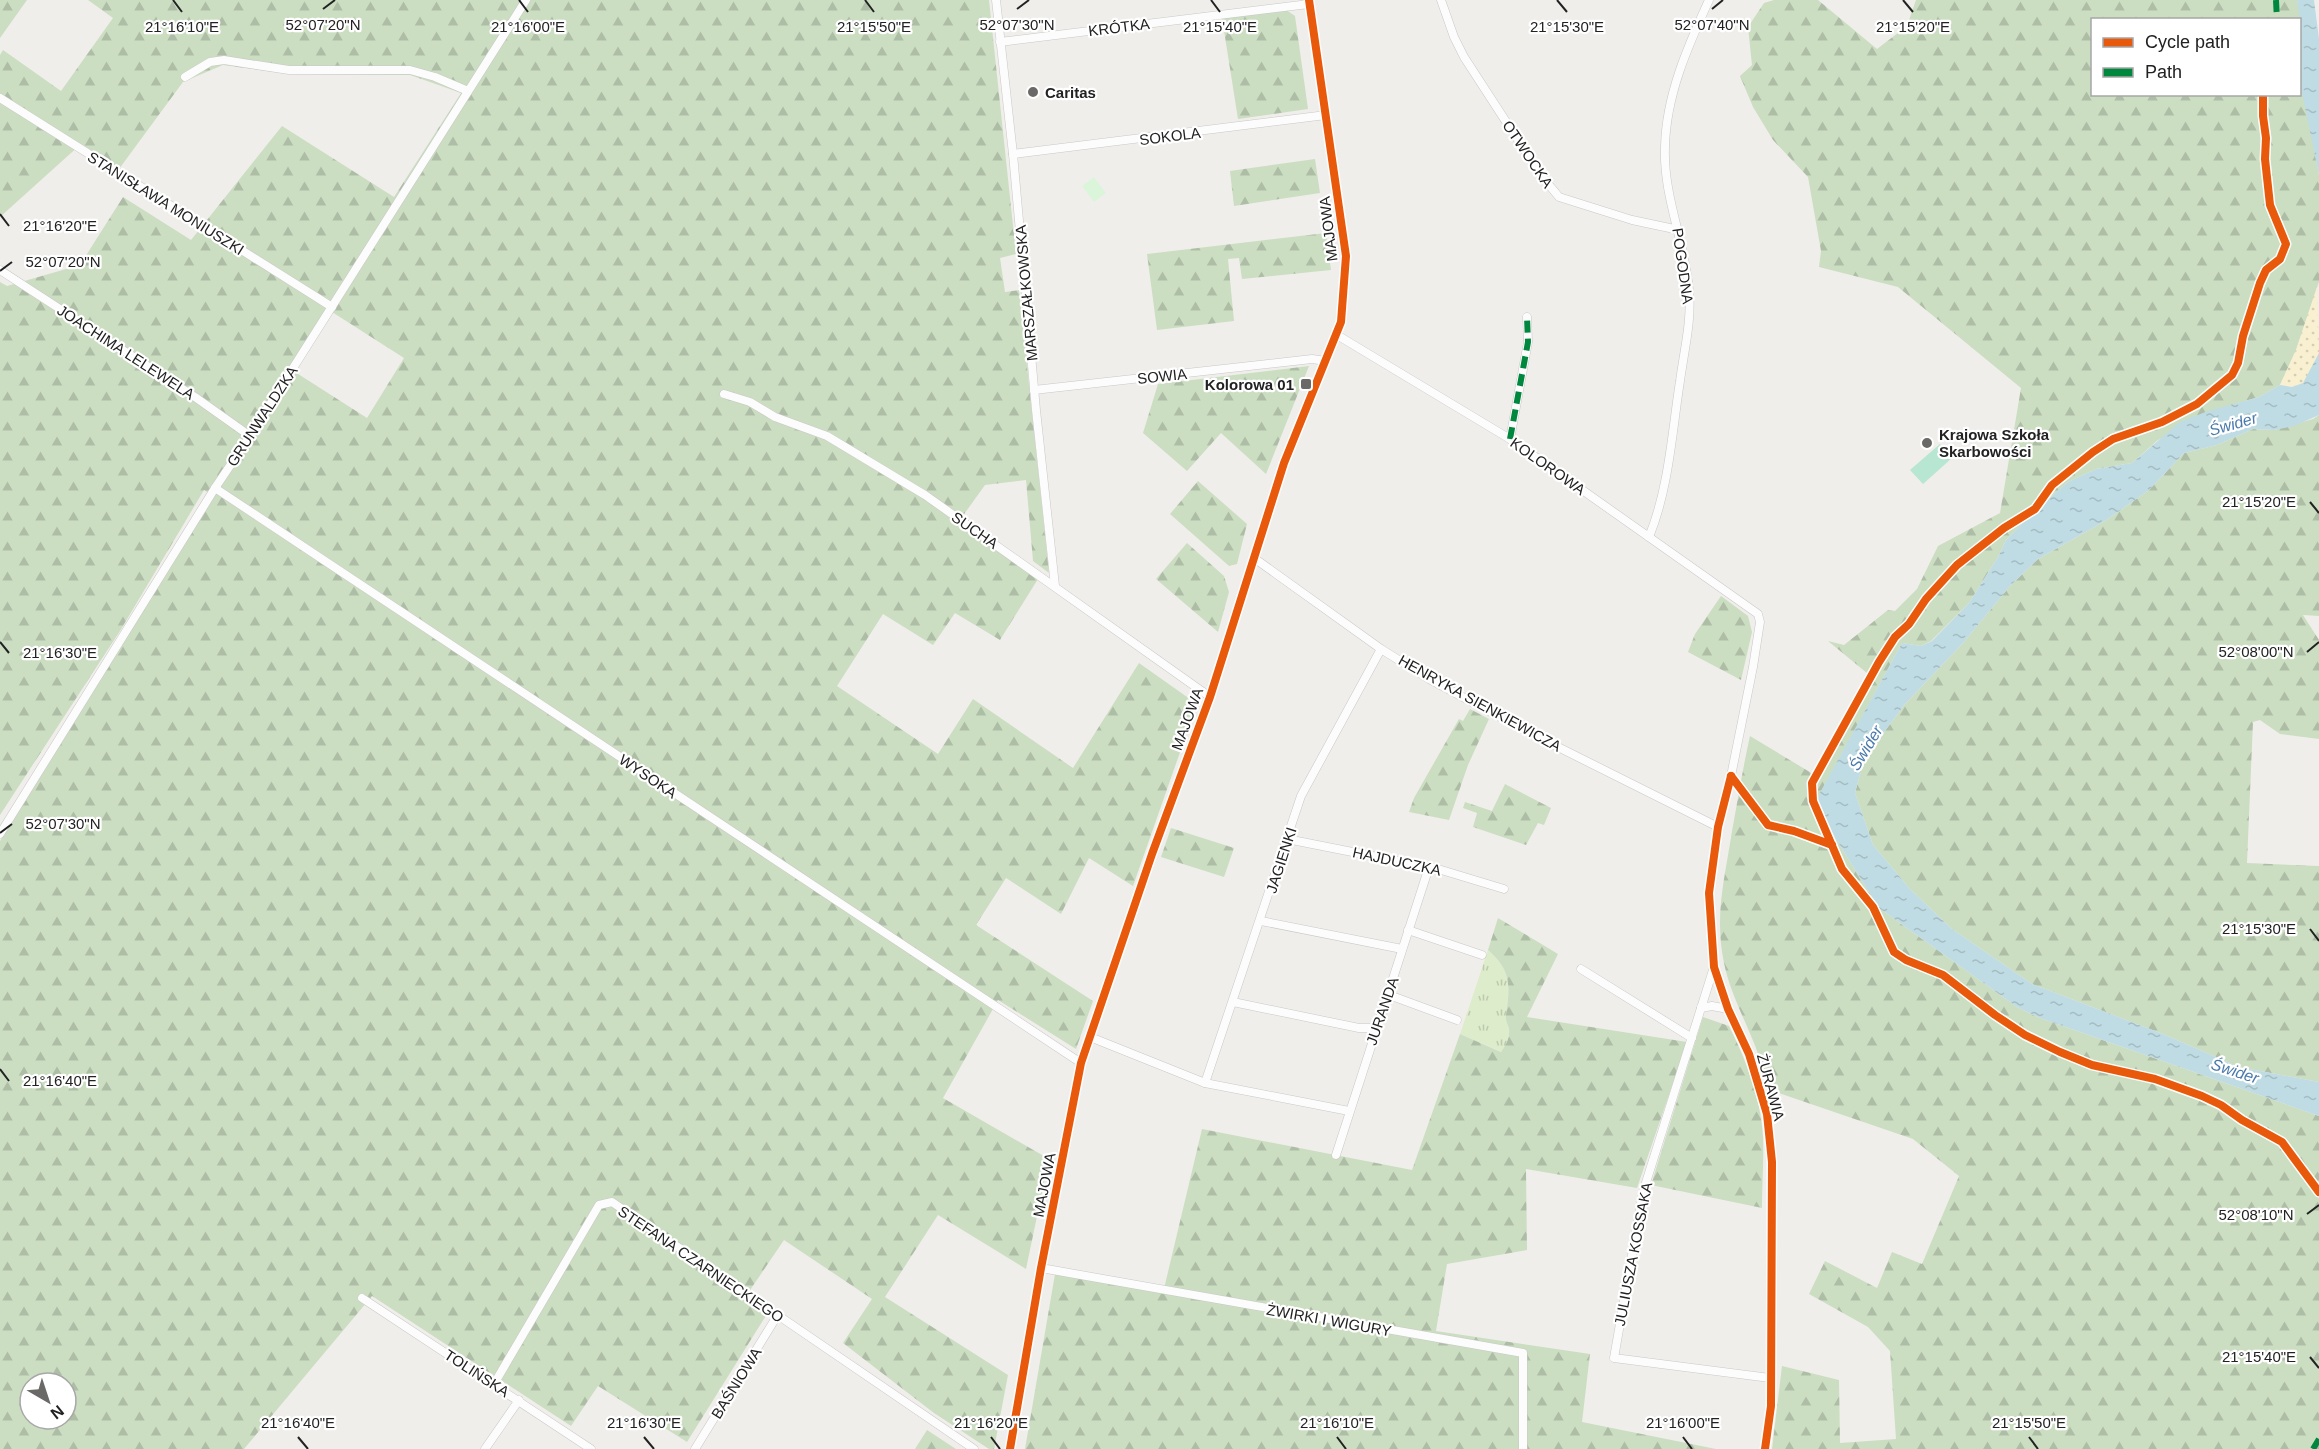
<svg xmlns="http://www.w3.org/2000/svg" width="2319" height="1449" font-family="Helvetica,sans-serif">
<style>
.grass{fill:url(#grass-tufts)}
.forest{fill:url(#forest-firs);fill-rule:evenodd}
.sand{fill:url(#sand-dots)}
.park{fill:#daf5da}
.pitch{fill:#b7e6d2}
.water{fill:url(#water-ripples)}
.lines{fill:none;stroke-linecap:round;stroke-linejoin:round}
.minor-casing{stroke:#c9c8c7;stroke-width:9}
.tertiary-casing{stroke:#c9c8c7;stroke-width:10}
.minor{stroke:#fdfcfc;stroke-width:8}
.tertiary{stroke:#fdfcfc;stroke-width:9}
.quiet{stroke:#00873e;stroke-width:6;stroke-dasharray:12 6;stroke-linecap:butt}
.cycleway-casing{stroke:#fff;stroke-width:11}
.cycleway{stroke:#e8590c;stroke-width:8}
.ticks{fill:none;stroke:#222;stroke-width:2}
.poi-dot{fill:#6a6968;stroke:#fff;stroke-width:2}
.labels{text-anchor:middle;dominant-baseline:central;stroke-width:4.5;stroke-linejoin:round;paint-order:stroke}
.street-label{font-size:15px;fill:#222;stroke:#fff}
.poi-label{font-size:15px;font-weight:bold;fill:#222;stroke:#fff;text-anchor:start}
.water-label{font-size:16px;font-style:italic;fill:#4a7aab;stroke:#fff}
.ticks-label{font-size:15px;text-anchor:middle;fill:#222;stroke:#fff;stroke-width:4.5;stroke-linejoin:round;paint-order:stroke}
</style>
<defs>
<pattern id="grass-tufts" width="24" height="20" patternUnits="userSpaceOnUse" patternTransform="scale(1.5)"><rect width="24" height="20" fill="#ddeccb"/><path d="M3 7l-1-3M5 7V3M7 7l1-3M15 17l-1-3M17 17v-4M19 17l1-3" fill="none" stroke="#bdcaae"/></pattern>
<pattern id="forest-firs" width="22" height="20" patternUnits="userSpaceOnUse" patternTransform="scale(1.5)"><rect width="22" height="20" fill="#cbdec1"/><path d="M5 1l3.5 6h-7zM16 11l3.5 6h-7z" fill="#aebea6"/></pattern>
<pattern id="sand-dots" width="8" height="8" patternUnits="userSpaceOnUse" patternTransform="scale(1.5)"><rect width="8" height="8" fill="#f8f0d0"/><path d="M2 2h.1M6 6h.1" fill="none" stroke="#d4ceb2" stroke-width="1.8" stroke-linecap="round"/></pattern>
<pattern id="water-ripples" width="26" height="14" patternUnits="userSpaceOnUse" patternTransform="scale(1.5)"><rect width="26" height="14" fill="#bfdbe3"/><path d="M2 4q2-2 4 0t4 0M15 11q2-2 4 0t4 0" fill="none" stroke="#a4bcc2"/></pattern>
</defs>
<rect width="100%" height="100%" fill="#f0eeeb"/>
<path class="grass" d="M1488,950C1512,971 1510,986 1506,1015C1505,1021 1508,1024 1509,1029C1510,1038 1506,1045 1502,1052L1460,1034Z"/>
<g class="forest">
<polygon points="0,0 27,0 0,38"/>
<path d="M88,0H989L1016,254L1000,258L1005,292L1019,290L1049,573L1033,561L1026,480L985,485L957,524L1038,579L1000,640L955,613L933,645L883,614L837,686L938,754L973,699L1073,768L1139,663L1197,704L1133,886L1089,858L1061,914L1006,878L976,925L1093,1001L1076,1049L998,1000L943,1098L1049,1159L1026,1269L938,1215L885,1297L1008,1375L994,1449H989L934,1413L843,1343L872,1299L784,1240L744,1299L767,1314L687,1442L598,1386L571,1426L372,1296L244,1449H0V841L213,496L204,490L120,631L0,815V282L7,286L80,265L123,197L191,240L282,126L394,197L461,93L410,75L290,74L223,65L183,82L119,169L81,144L0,217V55L3,50L61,91L113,18ZM332,312L404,358L367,418L295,372ZM30,1383H66V1419H30Z"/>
<path d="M1774,0H1818L1877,49L1907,26L1916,0H2297C2301,11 2302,25 2300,37V20H2092V94H2300V73L2319,175V282L2296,350L2280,385L2259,397L2238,403L2158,440L2132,463L2096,469L2068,482L2031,514L2006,540L1998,557L1969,603L1931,641L1921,646L1902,643L1816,801L1821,815L1879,908L2017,1007L2040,1018L2319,1116V1449H1772L1782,1366L1839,1380L1840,1443L1896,1439L1890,1351L1868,1327L1809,1294L1825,1261L1877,1288L1892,1252L1922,1264L1959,1176L1913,1139L1767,1089C1761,1044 1733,1007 1724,963C1714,914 1725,878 1732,831C1738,799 1743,767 1750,736L1818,777L1873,678L1828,641L1844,645L1888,610L1895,611L1917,589L1938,546L2000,513L2021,388L1898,287L1819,267L1821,251L1808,177L1773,140L1753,107L1740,76L1752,65L1748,27L1764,3Z"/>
<polygon points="1285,9 1295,16 1308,109 1238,119 1222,18"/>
<polygon points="1315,159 1320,193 1234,206 1230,171"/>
<polygon points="1326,233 1331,270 1242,279 1239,258 1228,259 1234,321 1157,330 1147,254"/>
<polygon points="1309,366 1266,474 1221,433 1187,471 1143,433 1158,384"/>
<polygon points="2319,415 2319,616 2303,615 2319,640 2319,739 2280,734 2260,720 2253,722 2247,863 2319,866 2319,1082 2239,1067 2163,1034 2032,984 1952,929 1910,889 1873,845 1855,793 1864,759 1905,704 1963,643 2010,586 2038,559 2105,521 2149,490 2184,453 2217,445 2253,429 2274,430 2313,419"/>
<polygon points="1198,481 1247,524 1237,564 1229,566 1170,514"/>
<polygon points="1187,543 1224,576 1229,592 1218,632 1156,579"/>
<polygon points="1721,596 1748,616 1752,632 1741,680 1688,652 1695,634"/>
<polygon points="1470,709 1489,719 1468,765 1449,820 1409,812 1414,798 1459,719 1463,721"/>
<polygon points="1505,784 1551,808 1544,825 1538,823 1526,845 1473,827 1477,813 1463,808 1465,802 1492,811"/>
<polygon points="1171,828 1234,848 1224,877 1161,857"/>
<path d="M1498,918L1558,954L1527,1017L1687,1042L1637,1188L1526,1169L1527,1250L1447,1264L1436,1331L1590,1354L1582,1422L1716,1449H1025L1055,1274L1163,1293L1202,1129L1412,1170L1460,1034L1501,1052C1506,1045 1510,1038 1509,1029C1508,1024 1505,1021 1506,1015C1510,986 1512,971 1488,950Z"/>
<path d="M1703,1017L1729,1026C1746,1060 1761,1098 1763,1137C1764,1161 1762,1184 1762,1208L1651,1185Z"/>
<polygon points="927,1430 956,1449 915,1449"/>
</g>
<polygon class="sand" points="2317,287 2319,353 2303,383 2292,387 2280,385 2296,350"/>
<polygon class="park" points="1094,177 1106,193 1094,202 1082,186"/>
<polygon class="pitch" points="1940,444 1952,458 1923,484 1910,470"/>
<g class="water">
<polygon points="2297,0 2314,0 2319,39 2319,175 2301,88 2300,20"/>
<polygon points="2319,353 2319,415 2294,426 2274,430 2253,429 2217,445 2184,453 2149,490 2105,521 2038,559 2010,586 1963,643 1905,704 1864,759 1855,793 1873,845 1910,889 1952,929 2032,984 2163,1034 2239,1067 2319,1082 2319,1116 2040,1018 2017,1007 1879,908 1821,815 1816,800 1902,643 1921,646 1932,641 1969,603 1998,557 2006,540 2031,514 2068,482 2096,469 2132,463 2180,422 2208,411 2259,397 2280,385 2292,387 2303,383"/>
</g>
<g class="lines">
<g class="minor-casing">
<g id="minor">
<polyline points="996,0 1013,154 1036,410 1055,586"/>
<polyline points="1441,0 1454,37 1464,57 1540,174 1559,197 1632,220 1679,230"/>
<polyline points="1000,42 1309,4"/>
<polyline points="185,77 210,62 224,60 289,70 410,70 435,77 468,91"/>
<polyline points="0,98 332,307"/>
<polyline points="1013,154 1326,115"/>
<polyline points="0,270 195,397 250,436"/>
<polyline points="1337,335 1510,439 1758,614 1760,622 1753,667 1731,776 1718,827 1709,893 1714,967 1728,1009 1749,1054 1767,1114 1772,1162 1771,1406 1765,1449"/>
<polyline points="1034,390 1312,359 1326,361"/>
<polyline points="724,394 750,402 775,417 827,436 925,495 1210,697"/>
<polyline points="1510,439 1528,342 1527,317"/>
<polyline points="215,488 1081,1063"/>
<path d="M1649,537C1669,488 1672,432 1680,381C1684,351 1692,320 1689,290C1685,242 1663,196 1665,147C1666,95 1688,46 1709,0"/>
<polyline points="1254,558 1381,649 1429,679 1530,733 1718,827"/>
<polyline points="0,834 215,488 250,436 526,0"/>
<polyline points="1287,839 1438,869 1504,889"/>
<polyline points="1261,921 1402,949"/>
<polyline points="1408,930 1482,955"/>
<polyline points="1714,967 1643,1192 1614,1358 1770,1378"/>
<polyline points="1581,969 1692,1038"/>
<polyline points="1389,995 1457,1020"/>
<polyline points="1233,1002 1359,1028 1376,1028"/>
<polyline points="1701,1008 1712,1006 1728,1009"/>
<polyline points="1090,1037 1205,1083 1349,1111"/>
<polyline points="1205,1083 1301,796 1381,649"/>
<polyline points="1336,1155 1429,867"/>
<polyline points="1041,1268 1523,1353 1523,1449"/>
<polyline points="362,1298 591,1449"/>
<polyline points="494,1384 599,1205 612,1202 974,1449"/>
<polyline points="485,1449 519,1400"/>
<polyline points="695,1449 777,1316"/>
</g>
</g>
<g class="tertiary-casing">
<polyline id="tertiary" points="1010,1449 1041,1268 1081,1063 1152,854 1210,697 1284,463 1341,322 1346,256 1309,0"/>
</g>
<use href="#minor" class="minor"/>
<use href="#tertiary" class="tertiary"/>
<g class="quiet">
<polyline points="2276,0 2277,20"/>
<polyline points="1510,439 1528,342 1527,317"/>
<polyline points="2313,1449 2319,1439"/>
</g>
<g class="cycleway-casing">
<g id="cycleway">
<polyline points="2263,94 2263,116 2266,138 2265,159 2270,205 2286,244 2280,259 2266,270 2260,283 2243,336 2238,363 2232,375 2197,404 2162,422 2113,439 2093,452 2052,485 2035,509 2004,528 1957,565 1926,599 1909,624 1895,637 1879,662 1812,783 1813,801 1842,869 1873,907 1894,952 1906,960 1943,975 1995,1015 2025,1035 2060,1052 2092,1065 2155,1079 2202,1096 2221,1105 2242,1120 2282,1142 2319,1192"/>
<polyline points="1731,776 1718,827 1709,893 1714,967 1728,1009 1749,1054 1767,1114 1772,1162 1771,1406 1765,1449"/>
<polyline points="1731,776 1768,825 1794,831 1832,845"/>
<polyline points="1010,1449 1041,1268 1081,1063 1152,854 1210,697 1284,463 1341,322 1346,256 1309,0"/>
</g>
</g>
<use href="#cycleway" class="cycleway"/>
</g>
<path class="ticks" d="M173,0L182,12M519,0L528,12M865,0L874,12M1211,0L1220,12M1557,0L1567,12M1903,0L1913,12M323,9L335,0M1017,9L1029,0M1712,9L1723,0M0,214L9,226M0,271L12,262M2310,502L2319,513M0,642L9,653M2307,652L2319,642M0,833L12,824M2310,929L2319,941M0,1069L9,1081M2307,1214L2319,1205M2310,1357L2319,1368M298,1437L308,1449M644,1437L654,1449M991,1437L1000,1449M1337,1437L1346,1449M1683,1437L1692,1449M2029,1437L2038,1449"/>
<g class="poi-dot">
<circle cx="1033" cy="92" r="6"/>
<rect x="1300" y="378" width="12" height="12" rx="3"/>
<circle cx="1927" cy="443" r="6"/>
</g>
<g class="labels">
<g class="street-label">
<text transform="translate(1119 27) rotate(-7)">KRÓTKA</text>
<text transform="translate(1170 136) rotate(-7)">SOKOLA</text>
<text transform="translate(1528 154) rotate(56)">OTWOCKA</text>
<text transform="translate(166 203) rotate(32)">STANISŁAWA MONIUSZKI</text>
<text transform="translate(1328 229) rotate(-97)">MAJOWA</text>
<text transform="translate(1683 266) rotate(82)">POGODNA</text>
<text transform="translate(1026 293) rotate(-95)">MARSZAŁKOWSKA</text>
<text transform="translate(126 352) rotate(33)">JOACHIMA LELEWELA</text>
<text transform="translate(1162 376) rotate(-6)">SOWIA</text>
<text transform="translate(262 416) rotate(-57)">GRUNWALDZKA</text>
<text transform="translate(1548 466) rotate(35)">KOLOROWA</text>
<text transform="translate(975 530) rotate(35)">SUCHA</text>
<text transform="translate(1480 703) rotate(29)">HENRYKA SIENKIEWICZA</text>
<text transform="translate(1187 719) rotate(-70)">MAJOWA</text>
<text transform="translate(648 776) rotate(34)">WYSOKA</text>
<text transform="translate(1281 860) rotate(-72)">JAGIENKI</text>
<text transform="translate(1397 861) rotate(12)">HAJDUCZKA</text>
<text transform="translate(1382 1011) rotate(-71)">JURANDA</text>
<text transform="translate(1771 1087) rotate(75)">ŻURAWIA</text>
<text transform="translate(1044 1185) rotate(-79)">MAJOWA</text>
<text transform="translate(1633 1254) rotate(-79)">JULIUSZA KOSSAKA</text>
<text transform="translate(701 1264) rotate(34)">STEFANA CZARNIECKIEGO</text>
<text transform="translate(1329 1320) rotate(10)">ŻWIRKI I WIGURY</text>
<text transform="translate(477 1373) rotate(33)">TOLIŃSKA</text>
<text transform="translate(736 1383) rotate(-58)">BAŚNIOWA</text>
</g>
<g class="poi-label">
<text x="1045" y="92">Caritas</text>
<text x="1294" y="384" text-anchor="end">Kolorowa 01</text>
<text x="1939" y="434">Krajowa Szkoła<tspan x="1939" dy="17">Skarbowości</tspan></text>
</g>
<g class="water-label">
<text transform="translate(2233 424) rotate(-16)">Świder</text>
<text transform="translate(1866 748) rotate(-59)">Świder</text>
<text transform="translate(2235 1071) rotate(18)">Świder</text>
</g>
</g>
<g class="ticks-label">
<text x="323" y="30">52°07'20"N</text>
<text x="1017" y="30">52°07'30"N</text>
<text x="1712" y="30">52°07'40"N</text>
<text x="182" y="32">21°16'10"E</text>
<text x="528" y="32">21°16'00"E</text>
<text x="874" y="32">21°15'50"E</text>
<text x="1220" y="32">21°15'40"E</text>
<text x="1913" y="32">21°15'20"E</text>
<text x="1567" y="32">21°15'30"E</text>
<text x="60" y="231">21°16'20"E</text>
<text x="63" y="267">52°07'20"N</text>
<text x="2259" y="507">21°15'20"E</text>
<text x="2256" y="657">52°08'00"N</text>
<text x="60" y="658">21°16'30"E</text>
<text x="63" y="829">52°07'30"N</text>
<text x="2259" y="934">21°15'30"E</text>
<text x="60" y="1086">21°16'40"E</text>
<text x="2256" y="1220">52°08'10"N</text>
<text x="2259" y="1362">21°15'40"E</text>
<text x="298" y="1428">21°16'40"E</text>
<text x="644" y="1428">21°16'30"E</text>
<text x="991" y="1428">21°16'20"E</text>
<text x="1337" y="1428">21°16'10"E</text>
<text x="1683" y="1428">21°16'00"E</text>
<text x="2029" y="1428">21°15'50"E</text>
</g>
<rect x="2091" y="18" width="210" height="78" fill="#ffffff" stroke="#a7a7a7" stroke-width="1.5"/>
<rect x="2103" y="38" width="30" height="9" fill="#e8590c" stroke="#a7a7a7" stroke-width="1.5"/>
<text x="2145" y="48" font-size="18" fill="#222222">Cycle path</text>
<rect x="2103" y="68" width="30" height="9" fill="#00873e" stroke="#a7a7a7" stroke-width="1.5"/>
<text x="2145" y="78" font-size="18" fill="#222222">Path</text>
<g transform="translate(48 1401) rotate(141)"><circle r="28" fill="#ffffff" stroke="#a7a7a7" stroke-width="1.5"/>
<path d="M0-4.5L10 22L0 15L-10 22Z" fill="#6a6968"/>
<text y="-9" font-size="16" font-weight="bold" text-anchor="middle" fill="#222222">N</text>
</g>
</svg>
